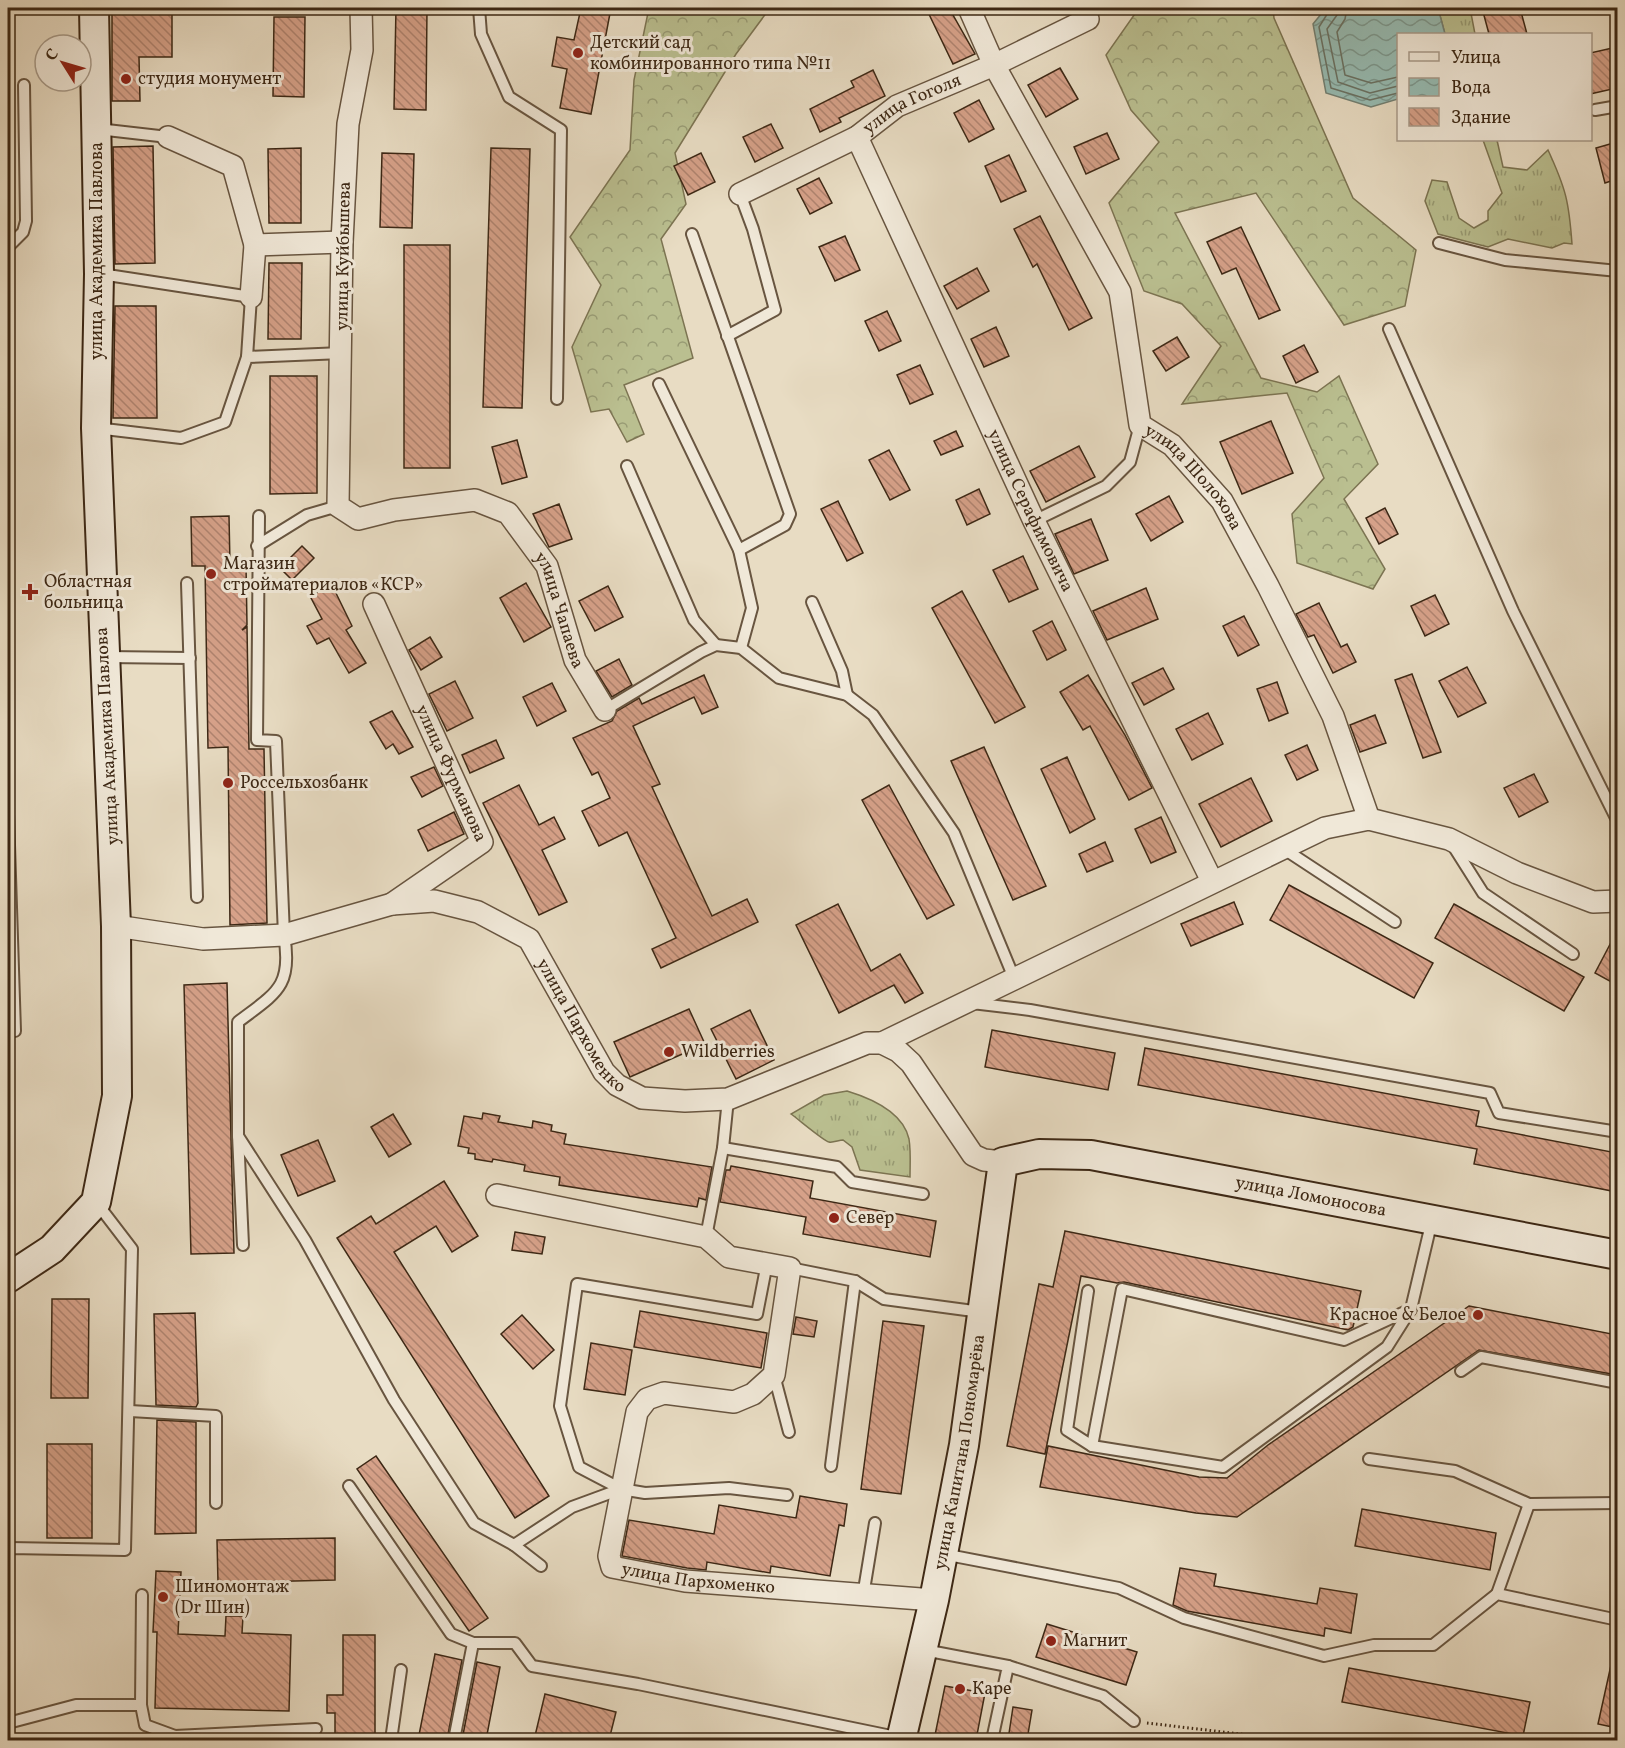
<svg xmlns="http://www.w3.org/2000/svg" width="1625" height="1748" font-family="Vollkorn,serif">
<style>
.grass{fill:url(#grass-tufts);stroke:#7c7452;stroke-width:1.5}
.forest{fill:url(#forest-crowns);stroke:#7c7452;stroke-width:1.5}
.water{fill:url(#water-waves);stroke:#738174;stroke-width:1.5}
.lines{fill:none;stroke-linecap:round;stroke-linejoin:round}
.shore{stroke:#6a7264;stroke-width:1.5}
.building{fill:url(#building-back-hatch);stroke:#3d2815;stroke-width:1.5}
.lane-casing{stroke:#685540;stroke-width:14}
.street-casing{stroke:#685540;stroke-width:24}
.secondary-casing{stroke:#3d2815;stroke-width:32}
.path{stroke:#3d2815;stroke-width:3;stroke-dasharray:1.5 3;stroke-linecap:butt}
.lane{stroke:#f0e8d8;stroke-width:10}
.street{stroke:#f0e8d8;stroke-width:21}
.secondary{stroke:#f0e8d8;stroke-width:28}
.poi-dot{fill:#8f2418;stroke:#f0e8d8;stroke-width:2}
.labels{text-anchor:middle;dominant-baseline:central;stroke-width:6;stroke-linejoin:round;paint-order:stroke}
.poi-label{font-size:18px;fill:#3d2815;stroke:#f0e8d8;text-anchor:start}
.street-label{font-size:18px;fill:#3d2815;stroke:#f0e8d8}
</style>
<defs>
<pattern id="grass-tufts" width="24" height="20" patternUnits="userSpaceOnUse" patternTransform="scale(1.5)"><rect width="24" height="20" fill="#babf90"/><path d="M3 7l-1-3M5 7V3M7 7l1-3M15 17l-1-3M17 17v-4M19 17l1-3" fill="none" stroke="#989b74"/></pattern>
<pattern id="forest-crowns" width="20" height="18" patternUnits="userSpaceOnUse" patternTransform="scale(1.5)"><rect width="20" height="18" fill="#babf90"/><path d="M2 6a3 3 0 1 1 6 0M12 15a3 3 0 1 1 6 0" fill="none" stroke="#989b74"/></pattern>
<pattern id="water-waves" width="16" height="10" patternUnits="userSpaceOnUse" patternTransform="scale(1.5)"><rect width="16" height="10" fill="#97bcb3"/><path d="M0 5q4-4 8 0t8 0" fill="none" stroke="#7c9990"/></pattern>
<pattern id="building-back-hatch" width="6" height="6" patternUnits="userSpaceOnUse" patternTransform="scale(1.5)"><rect width="6" height="6" fill="#d6a189"/><path d="M-1 5l2 2M0 0l6 6M5-1l2 2" fill="none" stroke="#af836f"/></pattern>
</defs>
<rect width="100%" height="100%" fill="#e8dcc3"/>
<filter id="stains"><feTurbulence type="fractalNoise" baseFrequency=".00333" numOctaves="4"/><feColorMatrix values="0 0 0 0 .2 0 0 0 0 .09 0 0 0 0 .02 0 0 0 .5 -.17"/></filter>
<radialGradient id="worn" r=".72"><stop offset=".6" stop-color="#630" stop-opacity="0"/><stop offset="1" stop-color="#630" stop-opacity=".3"/></radialGradient>
<g class="grass">
<polygon points="1438,8 1470,8 1475,34 1445,34"/>
<path d="M1483,140H1497L1503,167L1527,170L1548,150C1566,189 1569,202 1572,244L1564,243L1552,248L1508,239L1488,247L1438,234L1425,201L1432,180L1447,182L1459,218L1474,228L1488,220V211L1502,193Z"/>
<path d="M847,1091C870,1098 903,1112 909,1139C911,1151 910,1165 910,1177L860,1170L852,1147L843,1140C839,1140 833,1143 829,1142C825,1142 798,1119 791,1114L824,1095Z"/>
</g>
<g class="forest">
<polygon points="649,8 837,8 770,8 736,54 675,153 686,204 661,239 693,358 624,385 644,434 627,442 609,409 591,412 572,347 601,285 570,237 630,150 634,80"/>
<polygon points="1139,8 1273,8 1274,18 1353,198 1416,250 1405,306 1344,325 1256,193 1175,213 1261,378 1317,392 1339,376 1378,464 1344,499 1385,569 1373,589 1297,563 1292,514 1324,478 1287,393 1182,404 1221,346 1182,304 1144,291 1109,203 1159,142 1131,110 1106,55"/>
</g>
<polygon class="water" points="1326,8 1438,8 1445,34 1398,34 1398,99 1371,107 1326,93 1313,24"/>
<g class="lines">
<g class="shore">
<polyline points="1331,8 1319,27 1331,88 1370,100 1398,93"/>
<polyline points="1338,8 1337,15 1327,29 1338,82 1370,93 1398,86"/>
<polyline points="1347,8 1345,19 1337,32 1345,75 1371,83 1398,77"/>
</g>
</g>
<g class="building">
<polygon points="112,8 172,8 172,57 139,57 140,101 112,101"/>
<polygon points="396,8 427,8 426,110 394,109"/>
<polygon points="581,8 611,8 591,114 560,108 567,69 552,66 557,37 574,40"/>
<polygon points="926,8 949,8 975,54 953,64"/>
<polygon points="1482,8 1520,8 1527,34 1489,34"/>
<polygon points="274,17 305,17 304,97 273,96"/>
<polygon points="1617,47 1617,88 1590,94 1590,53"/>
<polygon points="1060,68 1078,99 1046,117 1028,85"/>
<polygon points="873,70 885,96 839,118 841,122 820,132 810,109 854,87 851,81"/>
<polygon points="979,100 994,129 969,142 954,113"/>
<polygon points="771,124 783,148 755,162 743,137"/>
<polygon points="1107,133 1119,159 1086,174 1074,147"/>
<polygon points="1617,142 1617,179 1605,183 1596,148"/>
<polygon points="153,146 155,263 115,264 113,147"/>
<polygon points="301,148 301,223 269,223 268,149"/>
<polygon points="491,148 530,149 522,408 483,407"/>
<polygon points="382,153 414,154 412,228 380,227"/>
<polygon points="701,153 715,182 688,195 674,166"/>
<polygon points="1009,155 1026,191 1001,202 985,166"/>
<polygon points="819,178 832,203 810,214 797,189"/>
<polygon points="1040,216 1092,318 1069,330 1037,264 1033,267 1014,229"/>
<polygon points="1241,227 1280,310 1259,319 1236,268 1222,274 1207,242"/>
<polygon points="845,236 860,270 835,281 819,247"/>
<rect x="404" y="245" width="46" height="223"/>
<polygon points="269,263 302,263 301,339 268,339"/>
<polygon points="977,268 989,291 957,309 944,286"/>
<polygon points="115,306 156,306 157,418 113,418"/>
<polygon points="887,311 901,341 879,351 865,321"/>
<polygon points="996,327 1009,356 984,367 971,339"/>
<polygon points="1177,337 1189,357 1166,371 1153,351"/>
<polygon points="1304,345 1318,372 1296,383 1283,356"/>
<polygon points="920,365 933,394 910,404 897,375"/>
<polygon points="270,376 317,376 317,493 270,494"/>
<polygon points="1271,421 1293,473 1242,494 1220,442"/>
<polygon points="956,431 963,446 941,455 934,441"/>
<polygon points="517,440 527,477 502,484 492,447"/>
<polygon points="1079,446 1095,477 1046,502 1030,471"/>
<polygon points="889,450 910,490 890,500 869,460"/>
<polygon points="979,489 990,514 967,525 956,500"/>
<polygon points="1169,496 1183,522 1151,541 1136,514"/>
<polygon points="838,501 863,553 847,561 821,509"/>
<polygon points="559,504 572,539 549,547 533,514"/>
<polygon points="1385,508 1398,534 1379,544 1366,518"/>
<polygon points="229,516 230,565 246,565 247,625 242,630 247,627 249,749 264,749 267,923 230,925 228,747 208,748 205,566 192,566 191,517"/>
<polygon points="1091,519 1108,560 1074,574 1055,534"/>
<polygon points="302,546 314,558 292,580 280,568"/>
<polygon points="1023,556 1038,589 1009,602 993,570"/>
<polygon points="526,583 551,627 524,642 500,598"/>
<polygon points="332,585 352,626 346,630 366,663 349,673 329,638 317,644 307,626 322,619 310,596"/>
<polygon points="608,586 623,617 595,631 579,601"/>
<polygon points="1146,588 1158,619 1107,640 1093,611"/>
<polygon points="962,591 1025,707 995,723 932,608"/>
<polygon points="1435,595 1449,624 1425,636 1411,606"/>
<polygon points="1319,603 1341,647 1347,644 1356,662 1333,673 1314,635 1308,637 1296,614"/>
<polygon points="1244,616 1259,645 1238,656 1223,626"/>
<polygon points="1052,621 1066,650 1047,660 1033,631"/>
<polygon points="430,637 442,657 421,670 409,650"/>
<polygon points="619,659 632,685 612,697 596,671"/>
<polygon points="1467,667 1486,703 1458,717 1439,681"/>
<polygon points="1163,668 1174,689 1144,705 1132,683"/>
<polygon points="1412,674 1441,752 1423,758 1395,680"/>
<polygon points="704,675 718,707 702,714 694,697 633,726 660,784 652,787 712,916 747,899 758,922 661,968 652,949 676,938 627,832 599,846 582,811 610,798 598,772 592,775 573,738 612,721 617,711 639,698 642,704"/>
<polygon points="1088,675 1125,735 1152,788 1129,800 1090,726 1083,730 1060,692"/>
<polygon points="455,681 473,718 447,731 429,694"/>
<polygon points="1277,682 1288,713 1269,721 1257,689"/>
<polygon points="552,683 566,711 537,726 523,697"/>
<polygon points="392,711 413,747 399,754 393,744 386,749 370,722"/>
<polygon points="1208,713 1223,744 1192,760 1176,729"/>
<polygon points="1375,715 1386,743 1360,752 1350,725"/>
<polygon points="496,740 504,758 470,773 462,755"/>
<polygon points="1307,745 1318,770 1297,780 1285,755"/>
<polygon points="984,747 1046,886 1013,900 951,761"/>
<polygon points="1067,757 1095,819 1070,833 1041,769"/>
<polygon points="434,767 443,786 422,797 411,777"/>
<polygon points="1534,774 1548,802 1519,817 1504,788"/>
<polygon points="1251,778 1272,821 1221,847 1199,804"/>
<polygon points="519,785 539,825 554,817 565,839 542,850 567,902 539,915 483,803"/>
<polygon points="889,785 954,905 927,919 862,800"/>
<polygon points="454,812 464,834 428,851 418,830"/>
<polygon points="1161,817 1176,852 1151,863 1135,829"/>
<polygon points="1105,842 1113,861 1087,872 1079,854"/>
<polygon points="1289,885 1433,963 1414,998 1270,920"/>
<polygon points="1234,902 1243,924 1191,946 1181,924"/>
<polygon points="838,904 871,971 900,954 923,993 905,1003 894,985 839,1013 796,925"/>
<polygon points="1454,904 1584,977 1564,1011 1435,938"/>
<polygon points="1617,931 1617,985 1595,973"/>
<polygon points="227,983 234,1253 191,1254 184,985"/>
<polygon points="689,1009 705,1044 630,1077 614,1042"/>
<polygon points="750,1010 774,1060 736,1079 711,1029"/>
<polygon points="992,1030 1115,1053 1108,1090 985,1067"/>
<polygon points="1145,1048 1479,1111 1476,1126 1617,1153 1617,1192 1474,1164 1477,1149 1138,1085"/>
<polygon points="483,1113 500,1116 498,1122 532,1128 533,1121 552,1125 551,1131 566,1134 564,1144 712,1167 706,1200 699,1198 697,1207 559,1185 560,1177 524,1171 525,1165 493,1159 492,1162 475,1159 475,1154 468,1153 469,1148 458,1146 464,1116 482,1119"/>
<polygon points="393,1114 411,1144 389,1157 371,1127"/>
<polygon points="318,1140 335,1181 298,1196 281,1155"/>
<polygon points="731,1166 813,1181 810,1198 936,1221 930,1257 803,1234 806,1217 720,1202 726,1170 730,1170"/>
<polygon points="444,1181 478,1236 452,1252 436,1226 394,1252 549,1496 515,1518 337,1238 371,1216 376,1224"/>
<polygon points="1065,1231 1361,1291 1353,1327 1348,1330 1124,1282 1117,1283 1081,1276 1045,1454 1007,1446 1039,1284 1053,1287"/>
<polygon points="515,1232 545,1237 542,1254 512,1250"/>
<polygon points="52,1299 89,1299 88,1398 51,1398"/>
<polygon points="1469,1306 1617,1335 1617,1375 1479,1350 1237,1517 1196,1513 1040,1487 1048,1446 1199,1477 1227,1478 1268,1445"/>
<polygon points="640,1311 767,1333 761,1368 634,1347"/>
<polygon points="195,1313 198,1403 196,1407 156,1405 154,1314"/>
<polygon points="522,1315 554,1350 533,1369 501,1334"/>
<polygon points="796,1317 817,1321 814,1337 793,1334"/>
<polygon points="883,1321 924,1326 901,1494 861,1489"/>
<polygon points="591,1343 632,1350 625,1395 584,1389"/>
<polygon points="157,1420 196,1422 196,1533 155,1534"/>
<rect x="47" y="1444" width="45" height="94"/>
<polygon points="376,1456 488,1618 469,1631 357,1469"/>
<polygon points="800,1496 847,1504 844,1526 839,1525 830,1576 771,1566 770,1573 707,1562 706,1570 687,1568 622,1556 629,1520 714,1534 719,1505 796,1518"/>
<polygon points="1362,1509 1496,1533 1490,1570 1355,1546"/>
<polygon points="335,1538 335,1580 218,1583 217,1540"/>
<polygon points="1180,1568 1216,1574 1214,1586 1317,1604 1320,1588 1357,1594 1351,1633 1325,1628 1324,1636 1187,1611 1173,1605"/>
<polygon points="156,1571 181,1572 178,1634 225,1636 226,1616 243,1616 242,1633 291,1635 289,1711 155,1708 157,1632 153,1632"/>
<polygon points="1047,1624 1137,1652 1126,1685 1036,1657"/>
<polygon points="343,1635 375,1635 375,1740 335,1740 335,1713 327,1713 327,1695 343,1695"/>
<polygon points="435,1654 462,1660 447,1740 418,1740"/>
<polygon points="477,1662 500,1667 486,1740 462,1740"/>
<polygon points="1611,1665 1617,1665 1617,1728 1598,1724"/>
<polygon points="1349,1668 1530,1702 1523,1736 1342,1702"/>
<polygon points="945,1686 985,1693 976,1740 934,1740"/>
<polygon points="545,1694 616,1712 609,1740 534,1740"/>
<polygon points="1013,1707 1032,1710 1027,1740 1008,1740"/>
</g>
<g class="lines">
<g class="lane-casing">
<g id="lane">
<polyline points="479,8 481,34 509,97 561,130 557,399"/>
<polyline points="1595,110 1618,106"/>
<polyline points="98,129 168,137"/>
<polyline points="692,234 790,514 785,525 739,550"/>
<polyline points="1439,243 1505,260 1618,271"/>
<polyline points="8,247 23,232 26,221 24,85"/>
<polyline points="101,274 251,297 247,357"/>
<polyline points="1389,329 1513,611 1618,822"/>
<polyline points="727,336 775,310 753,229 740,194"/>
<polyline points="659,384 739,550 752,608 741,648"/>
<polyline points="96,428 181,438 225,422 247,357 342,353"/>
<polyline points="627,466 694,620 716,645"/>
<polyline points="1034,521 1106,486 1130,462 1140,425"/>
<polyline points="257,546 307,515 338,506"/>
<polyline points="187,583 197,897"/>
<polyline points="812,602 842,671 847,695"/>
<polyline points="107,657 190,658"/>
<polyline points="605,710 701,652 716,645 741,648 779,678 847,695 873,715 954,833 1014,978"/>
<polyline points="8,814 15,1031 8,1031"/>
<polyline points="1452,844 1483,893 1573,954"/>
<polyline points="1284,849 1395,922"/>
<polyline points="972,1003 1030,1010 1490,1093 1499,1113 1618,1132"/>
<polyline points="238,1136 305,1240 394,1400 474,1523 514,1545 572,1507 621,1489"/>
<polyline points="723,1148 837,1167 852,1182 923,1194"/>
<polyline points="706,1237 723,1148 728,1099"/>
<path d="M243,1245L238,1135V1022C276,993 293,987 284,935L276,741L257,740L259,516"/>
<polyline points="767,1263 757,1314 577,1284 560,1406 579,1467 621,1489 645,1493 729,1488 787,1495"/>
<polyline points="790,1268 855,1281 884,1299 981,1312"/>
<polyline points="1088,1291 1067,1430 1092,1446 1223,1467 1387,1347 1411,1309 1432,1220"/>
<polyline points="1461,1371 1481,1357 1618,1383"/>
<polyline points="774,1375 789,1432"/>
<polyline points="130,1411 216,1416 216,1503"/>
<polyline points="1092,1446 1122,1289 1344,1340 1411,1309"/>
<polyline points="1369,1459 1455,1471 1529,1504 1618,1503"/>
<polyline points="831,1466 855,1281"/>
<polyline points="349,1486 451,1634 473,1643 454,1740"/>
<polyline points="514,1545 541,1566"/>
<polyline points="8,1551 9,1548 125,1550 132,1249 96,1202"/>
<polyline points="943,1554 1119,1588 1184,1618 1324,1656 1374,1645 1433,1645 1497,1594 1618,1620"/>
<polyline points="1497,1594 1529,1504"/>
<polyline points="863,1596 875,1523"/>
<polyline points="473,1643 515,1643 532,1666 638,1684 901,1738"/>
<polyline points="924,1650 1008,1666 992,1740"/>
<polyline points="1008,1666 1103,1696 1134,1721"/>
<polyline points="8,1682 8,1723 76,1705 141,1705 142,1595"/>
<polyline points="141,1705 145,1725 175,1736 316,1729"/>
<polyline points="8,1723 8,1740"/>
<polyline points="391,1740 401,1670"/>
</g>
</g>
<g class="street-casing">
<g id="street">
<path id="s1" d="M361,8L362,50L348,124L342,242L338,506L358,519L394,510L475,500L508,513L547,566L575,660L605,710"/>
<path id="s2" d="M969,8L994,65L1120,292L1140,425L1172,445L1222,501L1268,586L1333,716L1369,819"/>
<polyline points="168,137 233,166 255,245 342,242"/>
<path id="s3" d="M857,137L1034,521L1212,881"/>
<path id="s4" d="M740,194L857,137L897,106L994,65L1088,19"/>
<polyline points="251,297 255,245"/>
<path id="s5" d="M374,604L482,842L392,904"/>
<path id="s6" d="M116,926L203,939L284,935L392,904L434,901L478,912L529,939L604,1072L617,1085L642,1098L685,1101L728,1099L867,1043H882L898,1051L911,1063L973,1155L984,1160L1003,1162"/>
<polyline points="882,1043 1325,828 1369,819 1449,839 1517,873 1593,902 1618,901"/>
<path id="s7" d="M497,1195L706,1237L729,1257L790,1268L774,1375L753,1394L734,1402L664,1393L647,1399L637,1412L609,1556L612,1567L685,1581L934,1600"/>
</g>
</g>
<g class="secondary-casing">
<g id="secondary">
<polyline points="8,1278 52,1249 96,1202 117,1096 116,926 96,428 99,274 94,8"/>
<path id="s8" d="M901,1740L934,1600L964,1445L1003,1162L1039,1154L1091,1155L1618,1255"/>
</g>
</g>
<polyline class="path" points="1147,1723 1291,1740"/>
<use href="#lane" class="lane"/>
<use href="#street" class="street"/>
<use href="#secondary" class="secondary"/>
</g>
<g class="poi-dot">
<circle cx="578" cy="53" r="6"/>
<circle cx="126" cy="79" r="6"/>
<circle cx="211" cy="574" r="6"/>
<path d="M27 583h6v6h6v6h-6v6h-6v-6h-6v-6h6z"/>
<circle cx="228" cy="783" r="6"/>
<circle cx="669" cy="1052" r="6"/>
<circle cx="834" cy="1218" r="6"/>
<circle cx="1478" cy="1315" r="6"/>
<circle cx="163" cy="1597" r="6"/>
<circle cx="1051" cy="1641" r="6"/>
<circle cx="960" cy="1689" r="6"/>
</g>
<g class="labels">
<g class="poi-label">
<text x="590" y="43">Детский сад<tspan x="590" dy="21">комбинированного типа №11</tspan></text>
<text x="138" y="79">студия монумент</text>
<text x="223" y="564">Магазин<tspan x="223" dy="21">стройматериалов «КСР»</tspan></text>
<text x="44" y="582">Областная<tspan x="44" dy="21">больница</tspan></text>
<text x="240" y="783">Россельхозбанк</text>
<text x="681" y="1052">Wildberries</text>
<text x="846" y="1218">Север</text>
<text x="1466" y="1315" text-anchor="end">Красное &amp; Белое</text>
<text x="175" y="1587">Шиномонтаж<tspan x="175" dy="21">(Dr Шин)</tspan></text>
<text x="1063" y="1641">Магнит</text>
<text x="972" y="1689">Каре</text>
</g>
<g class="street-label">
<text stroke="none"><textPath href="#s4" startOffset="195">улица Гоголя</textPath></text>
<text transform="translate(97 251) rotate(-90)">улица Академика Павлова</text>
<text transform="translate(344 256) rotate(-89)">улица Куйбышева</text>
<text stroke="none"><textPath href="#s2" startOffset="532">улица Шолохова</textPath></text>
<text stroke="none"><textPath href="#s3" startOffset="412">улица Серафимовича</textPath></text>
<text stroke="none"><textPath href="#s1" startOffset="789">улица Чапаева</textPath></text>
<text transform="translate(108 736) rotate(-93)">улица Академика Павлова</text>
<text stroke="none"><textPath href="#s5" startOffset="186">улица Фурманова</textPath></text>
<text stroke="none"><textPath href="#s6" startOffset="528">улица Пархоменко</textPath></text>
<text stroke="none"><textPath href="#s8" startOffset="900">улица Ломоносова</textPath></text>
<text stroke="none"><textPath href="#s8" startOffset="294">улица Капитана Пономарёва</textPath></text>
<text stroke="none"><textPath href="#s7" startOffset="813">улица Пархоменко</textPath></text>
</g>
</g>
<rect width="1625" height="1748" fill="none" stroke="#e8dcc3" stroke-width="30"/>
<rect x="9" y="9" width="1607" height="1730" fill="none" stroke="#3d2815" stroke-width="3"/>
<rect x="15" y="15" width="1595" height="1718" fill="none" stroke="#3d2815" stroke-width="1.5"/>
<rect x="1397" y="33" width="195" height="108" fill="#f0e8d8" stroke="#a89b8a" stroke-width="1.5"/>
<rect x="1409" y="52" width="30" height="9" fill="#f0e8d8" stroke="#a89b8a" stroke-width="1.5"/>
<text x="1451" y="63" font-size="18" fill="#3d2815">Улица</text>
<rect x="1409" y="78" width="30" height="18" fill="url(#water-waves)" stroke="#a89b8a" stroke-width="1.5"/>
<text x="1451" y="93" font-size="18" fill="#3d2815">Вода</text>
<rect x="1409" y="108" width="30" height="18" fill="url(#building-back-hatch)" stroke="#a89b8a" stroke-width="1.5"/>
<text x="1451" y="123" font-size="18" fill="#3d2815">Здание</text>
<g transform="translate(63 63) rotate(307)"><circle r="28" fill="#f0e8d8" stroke="#a89b8a" stroke-width="1.5"/>
<path d="M0-4.5L10 22L0 15L-10 22Z" fill="#8f2418"/>
<text y="-9" font-size="16" font-weight="bold" text-anchor="middle" fill="#3d2815">С</text>
</g>
<rect width="100%" height="100%" filter="url(#stains)"/>
<rect width="100%" height="100%" fill="url(#worn)"/>
</svg>
